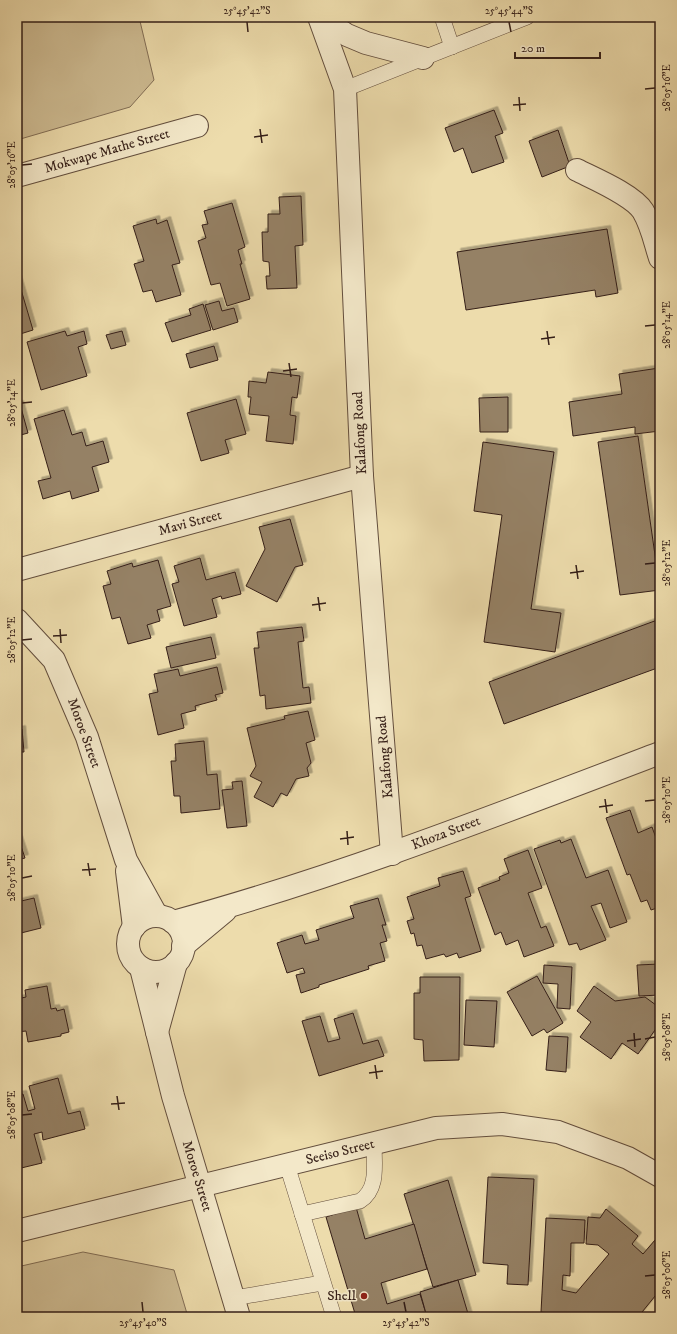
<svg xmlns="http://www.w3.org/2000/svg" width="677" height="1334" font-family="'IM FELL DW Pica',serif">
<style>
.green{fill:#cebc93;stroke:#826e56}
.building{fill:#958165;stroke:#351f18;filter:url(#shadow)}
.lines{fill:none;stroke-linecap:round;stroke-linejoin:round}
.service-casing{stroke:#634e3d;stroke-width:16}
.minor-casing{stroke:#634e3d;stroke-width:24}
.tertiary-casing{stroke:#634e3d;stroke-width:24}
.service{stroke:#f3e8c9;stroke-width:15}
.minor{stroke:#f3e8c9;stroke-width:22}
.tertiary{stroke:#f3e8c9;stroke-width:22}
.ticks{fill:none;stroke:#351f18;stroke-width:1.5}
.poi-dot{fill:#8f2418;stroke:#f3e8c9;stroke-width:1.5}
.labels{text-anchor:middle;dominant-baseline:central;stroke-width:3;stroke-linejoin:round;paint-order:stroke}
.street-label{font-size:14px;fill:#351f18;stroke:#f3e8c9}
.poi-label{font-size:14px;fill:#351f18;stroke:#f3e8c9;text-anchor:end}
.neatline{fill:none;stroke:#351f18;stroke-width:1.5}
.ticks-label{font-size:10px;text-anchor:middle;fill:#351f18}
</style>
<defs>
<filter id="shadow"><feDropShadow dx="3.5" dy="-3.5" stdDeviation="0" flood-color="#0004"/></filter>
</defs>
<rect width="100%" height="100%" fill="#eddcac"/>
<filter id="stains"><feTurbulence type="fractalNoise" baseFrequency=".005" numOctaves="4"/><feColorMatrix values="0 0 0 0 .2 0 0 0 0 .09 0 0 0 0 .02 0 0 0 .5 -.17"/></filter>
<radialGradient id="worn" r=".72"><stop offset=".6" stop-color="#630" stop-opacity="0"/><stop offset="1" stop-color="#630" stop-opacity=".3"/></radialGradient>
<g class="green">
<polygon points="17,17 139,17 154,80 130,107 17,140"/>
<polygon points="83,1252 174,1270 188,1317 17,1317 17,1267"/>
</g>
<g class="building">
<polygon points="494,110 503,133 495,136 504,162 472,173 463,148 454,152 445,128"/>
<polygon points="558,130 570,166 542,177 529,141"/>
<polygon points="301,196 303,245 295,246 297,288 267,289 266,276 270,276 269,262 263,261 262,232 268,232 268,214 280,214 279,197"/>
<polygon points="232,203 245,247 238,250 242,264 240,264 250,299 227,306 220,283 211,285 198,241 206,238 202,225 208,224 204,211"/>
<polygon points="156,219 157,224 167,220 180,263 172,265 181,295 156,302 152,290 143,292 134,264 144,261 133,226"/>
<polygon points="607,229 618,293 596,297 595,290 466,310 457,252"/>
<polygon points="17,276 33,330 17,335"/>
<polygon points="219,301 222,311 234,308 238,322 213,330 205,305"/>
<polygon points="203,304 211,330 172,342 165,323 191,315 189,309"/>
<polygon points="65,331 67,336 84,331 87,344 78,347 87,376 41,390 27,342"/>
<polygon points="122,331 126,345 111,349 106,335"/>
<polygon points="214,346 218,360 190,368 186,354"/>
<polygon points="659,368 660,431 635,434 635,427 573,436 569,402 622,394 619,374"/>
<polygon points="268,372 300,376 297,398 292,397 290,415 296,416 293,444 266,441 269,416 249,414 251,397 248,397 249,381 266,383"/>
<polygon points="508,397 508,432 480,432 479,398"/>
<polygon points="236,399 246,434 225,440 229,453 201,461 187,413"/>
<polygon points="20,404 28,433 17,436 17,405"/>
<polygon points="64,410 72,435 82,432 86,446 103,441 109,462 92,467 99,491 72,499 70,491 43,499 38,481 51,478 34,419"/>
<polygon points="638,436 660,590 620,595 598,442"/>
<polygon points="483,442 554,452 531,609 561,613 555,652 484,642 502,515 474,511"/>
<polygon points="290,519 303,565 295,567 277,602 246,586 265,549 259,527"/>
<polygon points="200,558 206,580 235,572 241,594 222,599 221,596 212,599 217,617 184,626 172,584 179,582 174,566"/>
<polygon points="158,560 171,606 157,610 160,621 147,625 151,638 128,644 120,617 112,619 103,586 111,584 107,571 132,563 133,567"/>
<polygon points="660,619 660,667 504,724 489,682"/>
<polygon points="302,627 304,641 298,642 303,688 309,687 311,703 266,709 265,695 260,696 254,648 259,648 257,632"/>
<polygon points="211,637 216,658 171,668 166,647"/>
<polygon points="217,667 223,693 215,695 217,700 195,706 196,710 181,714 184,728 158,735 149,694 158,692 154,674 178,669 180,676"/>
<polygon points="308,711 315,740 306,743 311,763 307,768 309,776 296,779 287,796 281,793 273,807 254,797 262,782 250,776 256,766 247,728 285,719 284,716"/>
<polygon points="22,729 24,752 17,752 17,730"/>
<polygon points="204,741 207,775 217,774 220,809 181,813 180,796 174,796 171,761 176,761 175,744"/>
<polygon points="242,781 247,826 227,828 222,790 233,789 232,782"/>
<polygon points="630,810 638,833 652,827 660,849 660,850 656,852 660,862 660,907 651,910 647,900 641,902 630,874 627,875 606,818"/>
<polygon points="17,834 25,858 17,860"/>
<polygon points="571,839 586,878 608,870 627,922 610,928 601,903 591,906 606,940 580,950 577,943 569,945 534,849 560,840 561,843"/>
<polygon points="528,850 542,888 528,893 541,928 546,926 554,946 524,957 518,940 506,945 501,932 495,935 478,888 500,880 499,877 509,873 504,859"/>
<polygon points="463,871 471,896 465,898 481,951 459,958 457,953 446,957 444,954 426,959 422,945 417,946 414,933 411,934 407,921 414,919 407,897 440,886 438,878"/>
<polygon points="34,898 41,928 17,934 17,902"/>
<polygon points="378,898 386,925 382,925 387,941 380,943 385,961 368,966 369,969 319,985 319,987 301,993 296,975 305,973 303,968 287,973 277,943 302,935 305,944 319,940 316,930 354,918 350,906"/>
<polygon points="660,964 660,995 639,996 637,965"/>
<polygon points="544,965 572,967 570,1009 557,1008 558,984 543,983"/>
<polygon points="537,976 563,1023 547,1033 544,1029 532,1036 507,992"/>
<polygon points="420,977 460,977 459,1060 424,1061 423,1040 414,1039 414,993 420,993"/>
<polygon points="47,986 51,1009 56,1008 57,1011 64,1009 69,1032 61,1034 61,1036 28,1042 26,1031 17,1032 17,999 26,997 25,990"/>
<polygon points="594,986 615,1001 645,997 660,1008 660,1023 638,1054 622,1043 611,1059 580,1037 591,1022 577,1011"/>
<polygon points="466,1000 497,1001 494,1047 464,1045"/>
<polygon points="353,1013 363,1044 378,1040 384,1056 319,1076 302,1021 320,1016 328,1042 340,1039 334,1019"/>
<polygon points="549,1036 568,1037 566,1072 546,1070"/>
<polygon points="58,1078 68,1114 80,1111 85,1129 43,1140 42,1132 34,1134 42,1163 17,1169 17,1095 23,1094 28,1111 35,1109 29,1086"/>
<polygon points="488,1177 534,1179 528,1285 507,1284 508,1265 483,1263"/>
<polygon points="448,1180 476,1275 433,1287 404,1194"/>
<polygon points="356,1207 365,1239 414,1224 427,1269 381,1283 387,1304 420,1294 427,1317 356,1317 326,1217"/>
<polygon points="606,1209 638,1236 632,1244 643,1254 655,1240 660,1244 660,1290 638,1317 570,1317 541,1312 546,1218 585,1220 584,1243 571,1243 570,1276 563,1275 562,1290 576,1293 609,1254 598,1245 586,1244 588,1217 600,1218"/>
<polygon points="458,1280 469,1317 427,1317 420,1292"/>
</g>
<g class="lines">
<g class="service-casing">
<g id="service">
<polyline points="442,17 452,47"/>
<polyline points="345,89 527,17"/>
<polyline points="287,1165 334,1317"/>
<path d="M302,1214L360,1201C379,1189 374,1164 374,1143"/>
<polyline points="234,1298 322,1283"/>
</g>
</g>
<g class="minor-casing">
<g id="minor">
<path d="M577,170C595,179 633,195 643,211C652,226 655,243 660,258"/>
<polyline points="17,176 197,126"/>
<polyline points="17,570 362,476"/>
<polyline points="17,620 54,660 87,737 126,860 157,916"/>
<polyline points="127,871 134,927"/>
</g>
</g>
<g class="tertiary-casing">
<g id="tertiary">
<polyline points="319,17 345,89 362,476 392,854"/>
<polyline points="319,17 347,35 366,43 423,58"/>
<circle cx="156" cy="944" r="28"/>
<path d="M173,922C339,877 499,814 660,753"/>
<polyline points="183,946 225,911"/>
<polyline points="141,968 173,1096 239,1317"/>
<polyline points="157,1032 176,963"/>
<polyline points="17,1231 436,1128 502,1124 558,1132 628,1158 660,1176"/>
</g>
</g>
<use href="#service" class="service"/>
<use href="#minor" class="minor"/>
<use href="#tertiary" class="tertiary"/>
</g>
<path class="ticks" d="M247,22L248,32M509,22L511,32M645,89L655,88M519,97L520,111M513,105L526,104M260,129L262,143M254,137L268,135M22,165L32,164M645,326L655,325M547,331L549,345M541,339L555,337M289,363L291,377M283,371L297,369M22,403L32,402M645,564L655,563M576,565L578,579M570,573L584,571M318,597L320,611M312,605L326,603M60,629L61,643M53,636L67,635M22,640L32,639M605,799L607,813M645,801L655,800M599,807L613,805M347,831L348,845M340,839L354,837M88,863L90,876M82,870L96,869M22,878L32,876M634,1033L635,1047M645,1039L655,1037M627,1041L641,1039M375,1065L377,1079M369,1073L383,1071M117,1096L119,1110M111,1104L125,1103M22,1115L32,1114M645,1276L655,1275M142,1302L143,1312M404,1302L406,1312"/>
<circle class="poi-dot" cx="364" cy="1296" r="4"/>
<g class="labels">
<g class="street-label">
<text transform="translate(107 151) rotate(-16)">Mokwape Mathe Street</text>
<text transform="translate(360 433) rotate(-93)">Kalafong Road</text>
<text transform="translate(190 523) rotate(-15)">Mavi Street</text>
<text transform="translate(84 733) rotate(70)">Moroe Street</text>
<text transform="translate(385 757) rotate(-95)">Kalafong Road</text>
<text transform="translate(446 833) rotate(-21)">Khoza Street</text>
<text transform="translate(340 1152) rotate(-14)">Seeiso Street</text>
<text transform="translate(197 1176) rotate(73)">Moroe Street</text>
</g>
<g class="poi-label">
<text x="356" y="1296">Shell</text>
</g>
</g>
<rect width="677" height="1334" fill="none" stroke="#eddcac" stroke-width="44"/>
<path d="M515 52v6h85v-6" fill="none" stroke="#351f18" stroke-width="2"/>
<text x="521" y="52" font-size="12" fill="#351f18" stroke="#f3e8c9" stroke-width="3" paint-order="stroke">20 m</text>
<rect x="22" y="22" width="633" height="1290" class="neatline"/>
<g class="ticks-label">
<text x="247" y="14">25°45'42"S</text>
<text x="509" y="14">25°45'44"S</text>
<text transform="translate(666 88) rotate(-90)" y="4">28°05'16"E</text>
<text transform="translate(11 165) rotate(-90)" y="4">28°05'16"E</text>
<text transform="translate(666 325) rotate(-90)" y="4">28°05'14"E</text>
<text transform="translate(11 403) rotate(-90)" y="4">28°05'14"E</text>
<text transform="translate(666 563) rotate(-90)" y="4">28°05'12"E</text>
<text transform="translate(11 640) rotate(-90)" y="4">28°05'12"E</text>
<text transform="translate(666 800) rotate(-90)" y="4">28°05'10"E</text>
<text transform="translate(11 878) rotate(-90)" y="4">28°05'10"E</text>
<text transform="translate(666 1037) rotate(-90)" y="4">28°05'08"E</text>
<text transform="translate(11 1115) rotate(-90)" y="4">28°05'08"E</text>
<text transform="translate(666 1275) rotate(-90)" y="4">28°05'06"E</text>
<text x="143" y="1326">25°45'40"S</text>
<text x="406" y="1326">25°45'42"S</text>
</g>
<rect width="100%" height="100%" filter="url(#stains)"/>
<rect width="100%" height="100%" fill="url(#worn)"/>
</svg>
